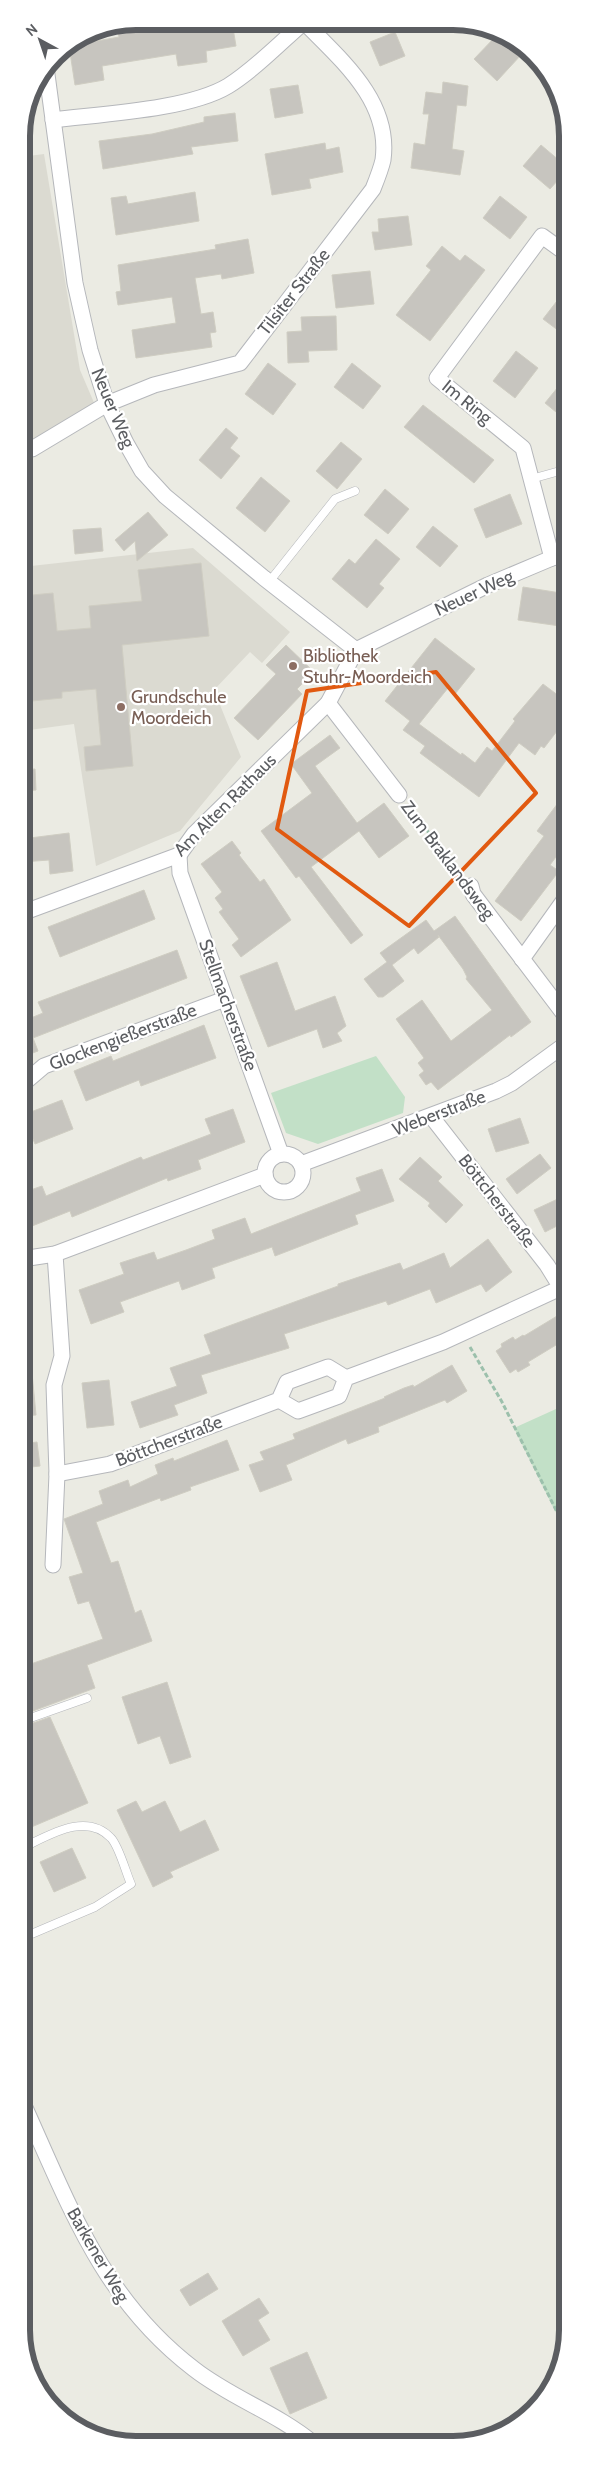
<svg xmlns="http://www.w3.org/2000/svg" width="589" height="2466" font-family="Cabin,sans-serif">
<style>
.education{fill:#dbdad1}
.green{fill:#c2e0c7}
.building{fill:#c7c5bf;stroke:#cfcdc2}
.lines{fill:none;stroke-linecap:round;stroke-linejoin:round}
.lane-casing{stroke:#b5b7bb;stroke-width:9}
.street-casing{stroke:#b5b7bb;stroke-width:17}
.path{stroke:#9cc0ac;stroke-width:3;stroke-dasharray:5 2.5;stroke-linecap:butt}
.lane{stroke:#fff;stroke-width:8}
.street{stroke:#fff;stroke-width:15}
.marked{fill:none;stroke:#e15910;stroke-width:4;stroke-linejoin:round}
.education-dot{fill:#8d6e63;stroke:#fff;stroke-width:2}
.labels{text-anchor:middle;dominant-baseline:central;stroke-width:4.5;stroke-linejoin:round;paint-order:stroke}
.street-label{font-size:18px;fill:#5b5d61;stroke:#fff}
.education-label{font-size:18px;fill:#785e54;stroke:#fff;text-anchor:start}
.rim{fill:none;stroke:#5b5d61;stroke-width:6}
</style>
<rect width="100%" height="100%" fill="#ebebe3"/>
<g class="education">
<polygon points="44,154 80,370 95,405 32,444 22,446 21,157"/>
<polygon points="193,548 290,632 262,663 250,652 214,690 241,757 180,831 96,866 74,724 22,731 22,567"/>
</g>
<g class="green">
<polygon points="376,1056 405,1097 403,1113 318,1144 286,1133 271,1093"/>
<polygon points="567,1404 567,1535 514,1428"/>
</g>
<g class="building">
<polygon points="197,22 232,22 236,46 206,51 207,62 178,66 176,54 102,66 104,80 75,85 69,46 119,37 117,27 153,24 153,28"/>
<polygon points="395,32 405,56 380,66 370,42"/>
<polygon points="497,35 521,55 497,81 474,59"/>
<polygon points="443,82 468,86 466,106 457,105 452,149 464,151 460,175 411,168 414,143 425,145 429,114 423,114 426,92 442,94"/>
<polygon points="298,85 303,113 275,118 270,89"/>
<polygon points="235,113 238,141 191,147 193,154 103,169 99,141 152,134 204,122 204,117"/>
<polygon points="325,143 326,150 339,147 343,172 309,179 311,188 272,195 265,154"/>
<polygon points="541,145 567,167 567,170 550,189 523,166"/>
<polygon points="195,192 199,221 116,235 111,198 126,196 128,204"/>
<polygon points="500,196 527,217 510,239 483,218"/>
<polygon points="408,216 412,245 375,250 372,232 379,232 378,219"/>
<polygon points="248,239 254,273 222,279 221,274 195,278 201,314 213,312 216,332 210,333 212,347 136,358 132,330 176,323 172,297 118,305 116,292 121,291 118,265 216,249 215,245"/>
<polygon points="442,246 460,261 465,255 485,270 430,341 396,315 431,270 426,266"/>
<polygon points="370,271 374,304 336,308 332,275"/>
<polygon points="567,288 567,337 543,319"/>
<polygon points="336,316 337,350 308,351 309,362 288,363 287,332 302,331 301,317"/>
<polygon points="516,351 538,368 515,398 493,381"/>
<polygon points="268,363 296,384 273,415 245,394"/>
<polygon points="352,363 381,386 363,409 334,387"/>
<polygon points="567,376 567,421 545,403"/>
<polygon points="423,405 494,460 474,483 404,427"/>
<polygon points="226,428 238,438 230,448 240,456 221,479 199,460"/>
<polygon points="341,442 362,459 337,489 316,471"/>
<polygon points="261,477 290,501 265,532 236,508"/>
<polygon points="385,489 409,509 388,534 364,515"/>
<polygon points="510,494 522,524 486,538 474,509"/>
<polygon points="148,512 168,535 137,561 135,541 124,551 115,540"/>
<polygon points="433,526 458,546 440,567 416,547"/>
<polygon points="101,528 103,551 75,554 73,530"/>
<polygon points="376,539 400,559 379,584 384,588 367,608 332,579 349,559 355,564"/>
<polygon points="201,563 209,636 122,645 133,766 86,771 84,747 101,745 96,689 62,692 62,698 32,701 22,596 53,593 57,631 91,628 89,606 142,601 138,570"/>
<polygon points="523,587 567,594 567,627 518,620"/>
<polygon points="435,638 475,669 455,694 448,688 419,724 461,755 462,753 475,763 487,747 492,751 515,721 513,719 543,684 567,702 567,718 544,748 541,746 535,755 519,743 479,797 420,753 425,746 403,730 410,721 385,701"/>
<polygon points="286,645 314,672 297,689 302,694 258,740 234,718 276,674 266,665"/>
<polygon points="330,735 340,748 315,766 357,823 384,803 409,836 379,858 359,831 311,867 363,935 351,944 299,876 296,878 261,831 312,793 291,764"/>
<polygon points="35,769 36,790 22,791 22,770"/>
<polygon points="558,803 567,810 567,842 550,865 559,871 521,921 495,901 544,836 537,831"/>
<polygon points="69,833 73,871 50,874 49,860 22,862 22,839"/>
<polygon points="232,841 241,853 239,855 260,882 264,879 291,920 241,957 232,945 239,939 219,912 223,909 215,898 222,892 201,864"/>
<polygon points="144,890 155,919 60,957 48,927"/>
<polygon points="455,916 531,1022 511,1037 510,1035 438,1090 431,1082 426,1085 419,1075 424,1071 418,1063 424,1058 396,1019 422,1000 451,1041 492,1010 466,979 467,977 463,969 438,935 439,937 418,954 414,948 392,965 404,981 383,997 378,997 364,979 387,962 380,953 426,920 434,931"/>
<polygon points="177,950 187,978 33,1038 38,1051 22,1057 22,1012 26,1020 43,1013 38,1002"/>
<polygon points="277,962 295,1011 335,996 346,1026 337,1033 342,1041 323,1048 317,1029 268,1047 240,976"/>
<polygon points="204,1025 216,1058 141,1086 139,1080 86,1101 74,1071 111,1056 113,1061"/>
<polygon points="62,1100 73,1129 35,1144 23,1115"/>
<polygon points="233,1109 245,1142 198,1160 201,1169 168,1181 167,1178 72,1217 70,1211 27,1228 22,1213 22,1193 42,1186 46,1196 141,1157 143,1160 211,1134 205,1119"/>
<polygon points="520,1118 529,1143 496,1152 488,1129"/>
<polygon points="540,1154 551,1168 517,1194 506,1179"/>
<polygon points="420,1157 442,1177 438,1181 463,1205 446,1223 428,1206 430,1203 399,1179"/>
<polygon points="382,1169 394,1201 355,1215 358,1224 275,1256 272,1247 212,1268 215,1278 182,1290 179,1281 120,1302 124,1312 91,1324 79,1290 124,1274 120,1263 154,1252 157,1260 186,1250 215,1239 212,1230 245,1218 251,1234 361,1191 356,1178"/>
<polygon points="562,1197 567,1207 567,1221 545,1232 534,1210"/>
<polygon points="488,1239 512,1272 486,1292 481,1284 436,1303 430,1289 388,1305 386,1301 284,1334 289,1348 201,1375 207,1393 174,1405 178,1415 140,1428 131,1402 177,1386 170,1368 211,1354 204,1335 338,1286 338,1284 400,1263 403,1270 444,1253 450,1268"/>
<polygon points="567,1310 567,1341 557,1347 556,1345 528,1362 530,1365 518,1372 516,1369 510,1373 496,1351 502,1347 501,1344 513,1337 515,1340 523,1335 524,1336"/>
<polygon points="452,1365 467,1391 447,1403 445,1400 378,1427 379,1432 348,1444 346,1439 286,1465 292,1480 260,1492 249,1465 264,1460 260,1452 295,1439 293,1434 385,1398 384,1397 404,1388 413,1385 414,1387"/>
<polygon points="22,1373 32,1373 36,1415 22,1416"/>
<polygon points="109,1380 114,1425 87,1428 82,1383"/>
<polygon points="227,1440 239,1470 190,1487 191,1490 161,1501 160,1498 96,1522 111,1563 118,1561 135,1613 141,1610 152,1641 87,1665 95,1688 22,1715 22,1667 103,1639 89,1601 78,1604 69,1577 83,1573 64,1519 103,1504 99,1491 128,1480 130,1487 158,1474 155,1465 173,1458 174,1461"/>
<polygon points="37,1442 40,1466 22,1468 22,1444"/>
<polygon points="167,1682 191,1757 170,1764 160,1736 138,1744 122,1697"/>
<polygon points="50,1717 88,1803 22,1831 22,1727"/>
<polygon points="136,1801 142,1812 165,1801 180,1832 205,1820 219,1850 170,1872 173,1877 153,1887 117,1810"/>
<polygon points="72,1848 86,1878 54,1892 40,1862"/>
<polygon points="208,2273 218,2289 190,2306 180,2290"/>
<polygon points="259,2298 269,2313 258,2320 270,2340 243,2356 222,2321"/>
<polygon points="307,2352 327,2398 290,2414 270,2368"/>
</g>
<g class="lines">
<g class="lane-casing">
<g id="lane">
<polyline points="531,479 567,469"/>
<polyline points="269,582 335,499 355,491"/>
<polyline points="22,1721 87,1698"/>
<path d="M22,1848C48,1836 86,1811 111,1838C119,1846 126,1873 131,1884L95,1907L22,1938"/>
</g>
</g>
<g class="street-casing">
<g id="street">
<polyline points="46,67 75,283 90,350 107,404 126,443 142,471 165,496 264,578 356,650"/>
<path d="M53,120C101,114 188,110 228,86C255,69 280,43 304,22"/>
<path d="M22,451L32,449L107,404L154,385L240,363L373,189C377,179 381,169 383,160C391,101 341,60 304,22"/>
<polyline points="552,558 523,448 437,378 542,236 567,254"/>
<polyline points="328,703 399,795"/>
<polyline points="179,855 180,873 281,1154"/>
<polyline points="471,886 473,894 567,1018"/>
<polyline points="22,913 179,855 194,834 328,703 356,650 488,585 552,558 567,554"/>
<polyline points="522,959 567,896"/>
<polyline points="24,1083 44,1066 225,999"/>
<polyline points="431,1116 547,1265 560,1286"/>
<circle cx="284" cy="1173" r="19"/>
<polyline points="301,1164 496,1091 512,1083 567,1043"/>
<polyline points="22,1259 55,1254 265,1175"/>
<polyline points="279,1400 298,1411 339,1396 346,1378 443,1342 567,1285"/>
<polyline points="57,1474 110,1464 279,1400 287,1382 328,1367 346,1378"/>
<polyline points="53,1565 57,1474 54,1385 62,1356 55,1254"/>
<path d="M22,2101C69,2204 101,2298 194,2369C231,2398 277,2413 313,2443"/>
</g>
</g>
<g class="path">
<polyline points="407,805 462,875"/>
<polyline points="470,1347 502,1402 567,1532"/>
</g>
<use href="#lane" class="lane"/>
<use href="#street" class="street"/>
</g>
<path class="marked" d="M436,672L536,793L409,926L277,829L307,691Z"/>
<g class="education-dot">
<circle cx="293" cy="666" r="5"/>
<circle cx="121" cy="707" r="5"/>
</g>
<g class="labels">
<g class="street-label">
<text transform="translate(294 292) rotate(-52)">Tilsiter Straße</text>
<text transform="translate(467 402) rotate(39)">Im Ring</text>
<text transform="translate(113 408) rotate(67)">Neuer Weg</text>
<text transform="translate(474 593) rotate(-25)">Neuer Weg</text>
<text transform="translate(225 805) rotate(-45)">Am Alten Rathaus</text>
<text transform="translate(448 860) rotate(53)">Zum Braklandsweg</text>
<text transform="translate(228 1005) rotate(70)">Stellmacherstraße</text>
<text transform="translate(123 1037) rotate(-21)">Glockengießerstraße</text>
<text transform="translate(439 1113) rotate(-21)">Weberstraße</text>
<text transform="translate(497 1201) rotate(52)">Böttcherstraße</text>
<text transform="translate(169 1441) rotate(-21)">Böttcherstraße</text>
<text transform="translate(98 2255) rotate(60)">Barkener Weg</text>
</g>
<g class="education-label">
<text x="303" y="656">Bibliothek<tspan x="303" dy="21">Stuhr-Moordeich</tspan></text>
<text x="131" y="697">Grundschule<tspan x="131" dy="21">Moordeich</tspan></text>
</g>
</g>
<path d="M0 0H589V2466H0ZM136 30H453A106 106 0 0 1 559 136V2330A106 106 0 0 1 453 2436H136A106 106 0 0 1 30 2330V136A106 106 0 0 1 136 30Z" fill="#fff" fill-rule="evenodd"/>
<path class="rim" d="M136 30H453A106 106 0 0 1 559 136V2330A106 106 0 0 1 453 2436H136A106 106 0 0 1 30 2330V136A106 106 0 0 1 136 30Z"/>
<g transform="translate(40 40) rotate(320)" stroke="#ffffff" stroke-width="4" paint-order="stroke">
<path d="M0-4L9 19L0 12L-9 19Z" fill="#5b5d61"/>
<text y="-8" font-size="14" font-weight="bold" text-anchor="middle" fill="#5b5d61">N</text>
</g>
</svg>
